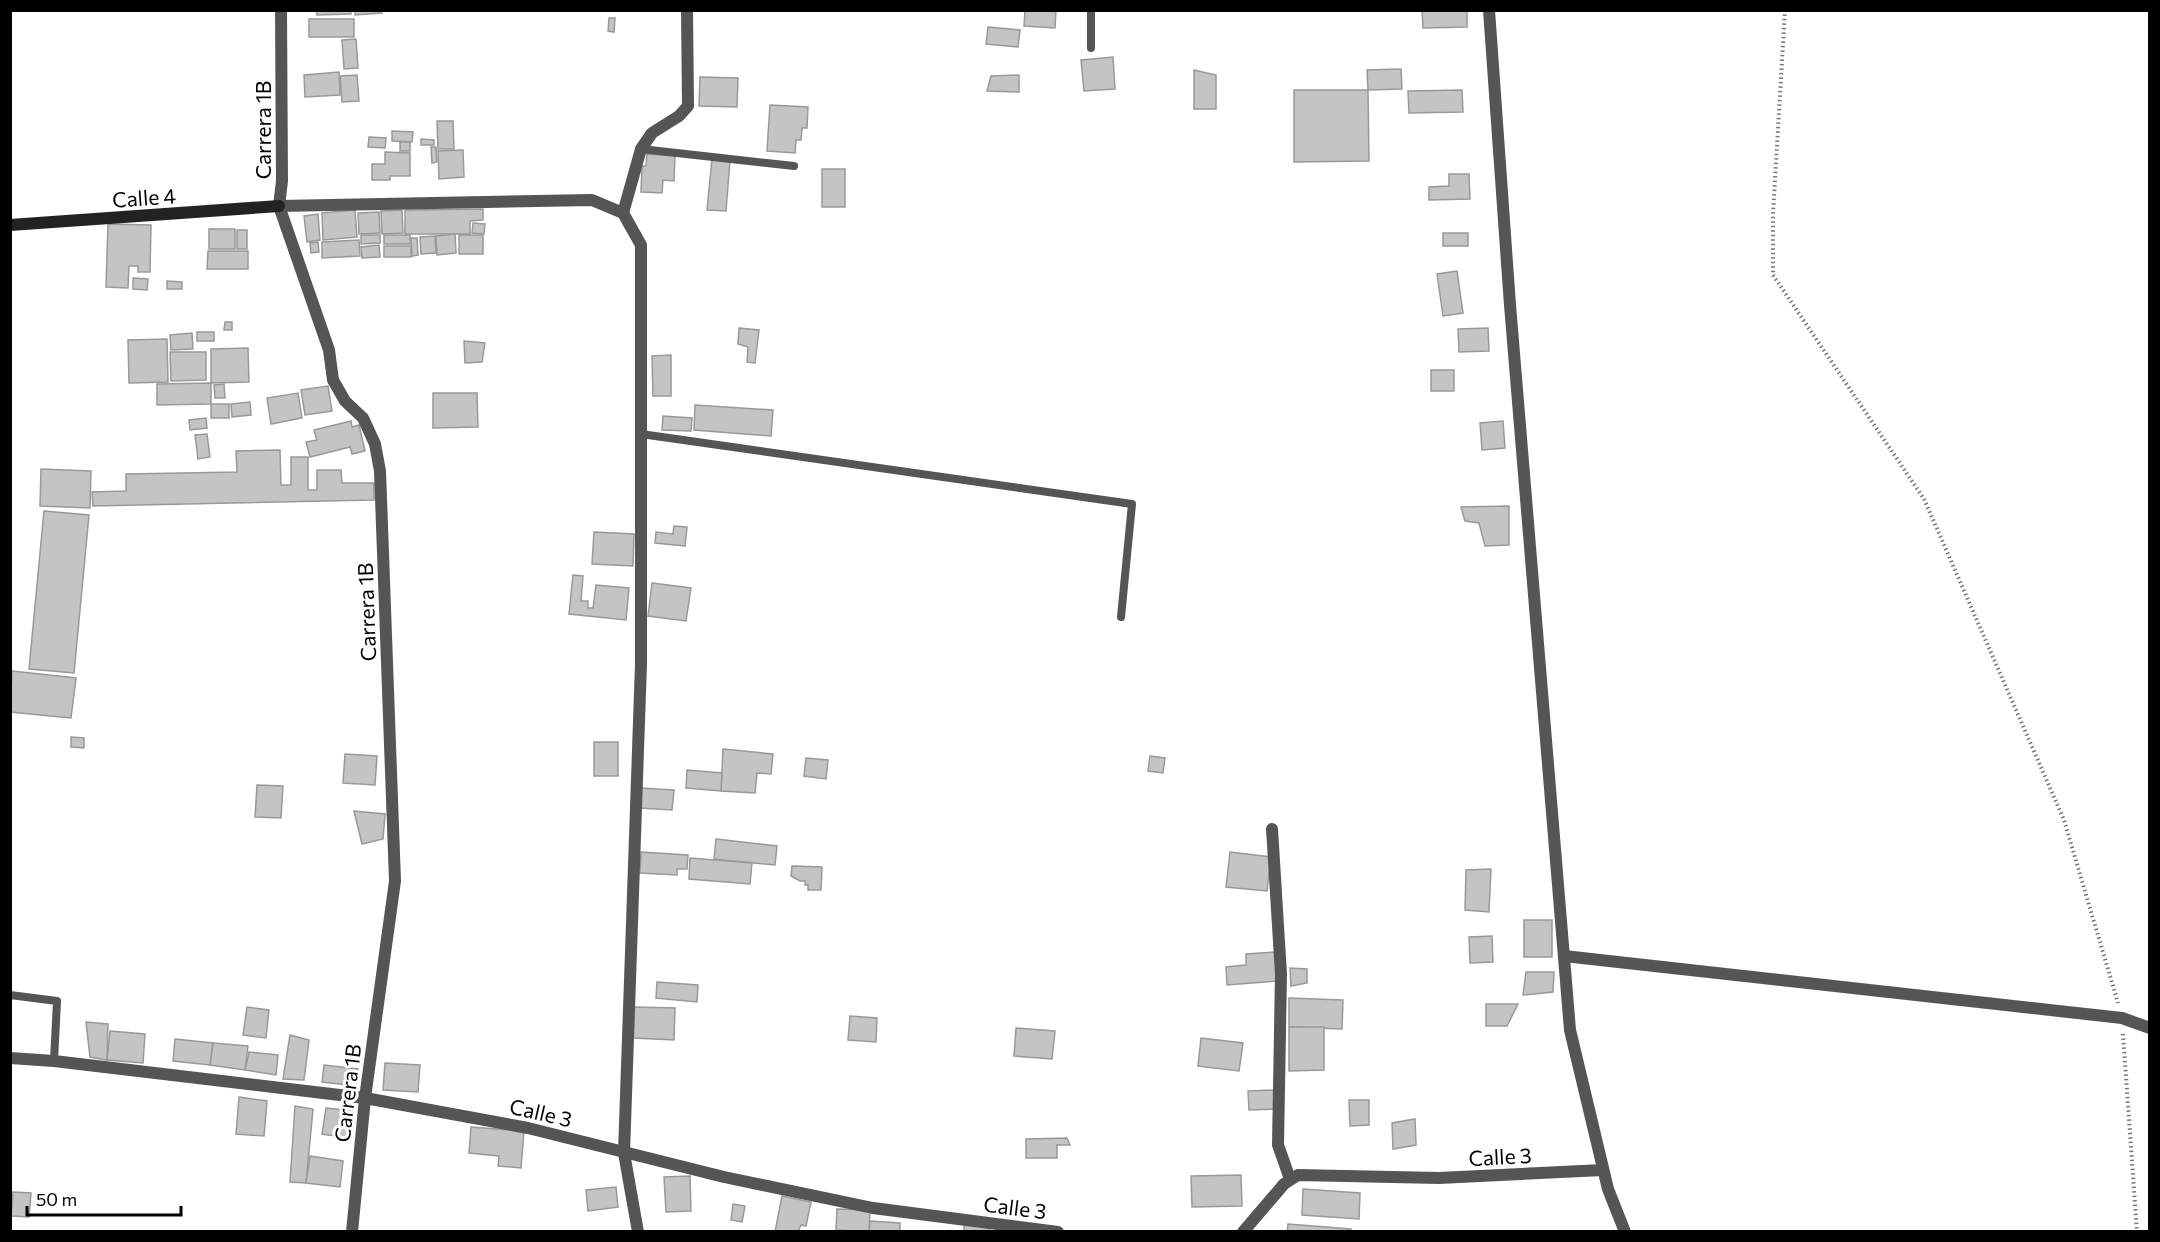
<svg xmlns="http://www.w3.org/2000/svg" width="2160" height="1242" font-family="Commissioner,sans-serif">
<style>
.building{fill:#c4c4c4;stroke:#999;stroke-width:1.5}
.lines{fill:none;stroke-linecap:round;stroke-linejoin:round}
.path{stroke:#777;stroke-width:4;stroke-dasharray:1.5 3;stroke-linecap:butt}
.lane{stroke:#555;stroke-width:8}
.street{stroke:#555;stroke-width:12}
.secondary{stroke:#222;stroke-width:12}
.labels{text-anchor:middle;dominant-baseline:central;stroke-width:6;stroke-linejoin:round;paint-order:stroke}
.street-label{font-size:21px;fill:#000;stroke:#fff}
</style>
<rect width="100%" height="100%" fill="#fff"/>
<g class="building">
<polygon points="316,10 350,10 351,14 317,15"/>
<polygon points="355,10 382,10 382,13 355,15"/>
<polygon points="1025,10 1056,10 1055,28 1024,26"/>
<polygon points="1422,10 1467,10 1467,27 1423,28"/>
<polygon points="609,18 615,18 614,32 608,31"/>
<rect x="309" y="19" width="45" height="18"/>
<polygon points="988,27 1020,30 1018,47 986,44"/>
<polygon points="356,39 358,68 344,69 342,40"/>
<polygon points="1113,57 1115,89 1084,91 1081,60"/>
<polygon points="1401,69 1402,89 1368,90 1367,70"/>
<polygon points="1194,70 1216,75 1216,109 1194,109"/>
<polygon points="339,72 340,95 305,97 304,75"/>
<polygon points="357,75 359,101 342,102 340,76"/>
<polygon points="1019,75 1019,92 987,91 991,76"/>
<polygon points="700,77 738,78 737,107 699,106"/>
<polygon points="1294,90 1368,90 1369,161 1294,162"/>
<polygon points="1462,90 1463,112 1409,113 1408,91"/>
<polygon points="770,105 808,107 807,128 802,128 801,140 796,140 795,153 767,151"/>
<polygon points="437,121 453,121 454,149 438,149"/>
<polygon points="392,131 413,132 412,142 392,141"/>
<polygon points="369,137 386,138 385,148 368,147"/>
<polygon points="421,139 434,140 434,145 421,145"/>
<rect x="400" y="142" width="10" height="9"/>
<polygon points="431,147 436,147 437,162 432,163"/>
<polygon points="463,150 464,177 439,179 438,151"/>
<polygon points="385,152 410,153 410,176 390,176 390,180 372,180 372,164 385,164"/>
<polygon points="647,154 675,156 674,181 663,180 662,193 641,192 642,166 646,166"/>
<polygon points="712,159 730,160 726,211 707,210"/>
<rect x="822" y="169" width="23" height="38"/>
<polygon points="1449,174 1469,174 1470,199 1429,200 1429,187 1449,186"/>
<polygon points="483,209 483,220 470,221 470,234 405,234 405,210"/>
<polygon points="355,210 357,237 323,240 322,213"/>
<polygon points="402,210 403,233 382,234 381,211"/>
<polygon points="379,212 380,233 359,234 358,213"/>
<polygon points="318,214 320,240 307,242 304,216"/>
<polygon points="473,223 485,224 484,234 472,233"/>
<polygon points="108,224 151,225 150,272 138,272 138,266 129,266 128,288 106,287"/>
<rect x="209" y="229" width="26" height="20"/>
<rect x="237" y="230" width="10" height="19"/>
<rect x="1443" y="233" width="25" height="13"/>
<polygon points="455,234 456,253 437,255 436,236"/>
<polygon points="361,235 380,235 380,243 361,244"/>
<rect x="384" y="235" width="26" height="9"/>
<rect x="459" y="235" width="24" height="19"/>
<polygon points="435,236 436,253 421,254 420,237"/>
<polygon points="411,238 417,238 418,255 412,256"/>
<polygon points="359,240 360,256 322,258 322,242"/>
<polygon points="318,242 319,252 311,253 310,243"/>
<polygon points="379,245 380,257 362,258 361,247"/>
<rect x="384" y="246" width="27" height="11"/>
<polygon points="208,251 248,251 248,269 207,269"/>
<polygon points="1457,271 1463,313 1443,316 1437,274"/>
<polygon points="133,278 148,279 147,290 133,289"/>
<polygon points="167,281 182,282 182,289 167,289"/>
<polygon points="225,322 232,322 232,330 224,330"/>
<polygon points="739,328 759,330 755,363 747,362 748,347 738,344"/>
<polygon points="1488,328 1489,351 1459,352 1458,329"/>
<rect x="197" y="332" width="17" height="9"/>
<polygon points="192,333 193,349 171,350 170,335"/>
<polygon points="167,339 168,382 129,383 128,340"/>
<polygon points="464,341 485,343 482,362 465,363"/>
<polygon points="248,348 249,382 211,383 211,349"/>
<polygon points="170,352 206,352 206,380 171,381"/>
<polygon points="671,355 671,396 653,396 652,356"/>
<rect x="1431" y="370" width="23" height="21"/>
<polygon points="211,383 211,404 157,405 157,384"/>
<polygon points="224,384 225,398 215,398 214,385"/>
<polygon points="328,386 332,411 305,415 301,390"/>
<polygon points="298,393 302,418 271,424 267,398"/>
<polygon points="433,393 477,393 478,427 433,428"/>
<polygon points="250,402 251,415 232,417 231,404"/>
<rect x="211" y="404" width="18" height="14"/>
<polygon points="695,405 773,410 771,436 694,430"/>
<polygon points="663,416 692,418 691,431 662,430"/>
<polygon points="206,418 207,428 190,430 189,420"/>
<polygon points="351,421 352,427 359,425 365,451 352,454 350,447 310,457 306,442 317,440 314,430"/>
<polygon points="1503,421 1505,448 1482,450 1480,423"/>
<polygon points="207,434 210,457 198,459 195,435"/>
<polygon points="280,450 281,485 291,485 291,457 308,457 308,490 317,490 317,470 341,470 342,483 374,483 374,500 93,506 92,492 126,491 126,474 237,472 236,451"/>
<polygon points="41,469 91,471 90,508 40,506"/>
<polygon points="1509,506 1509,545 1485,546 1479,523 1465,521 1461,507"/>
<polygon points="44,511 89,515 74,673 29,669"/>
<polygon points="674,526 687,527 685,546 655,543 656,532 673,534"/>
<polygon points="594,532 634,534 633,566 592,564"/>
<polygon points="573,575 583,576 581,601 588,601 588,608 593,608 596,585 629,588 626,620 569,614"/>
<polygon points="652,583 691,588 686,621 648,616"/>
<polygon points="12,671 76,678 71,718 10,712"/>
<polygon points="71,737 84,738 84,748 71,747"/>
<rect x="594" y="742" width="24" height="34"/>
<polygon points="723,749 773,754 771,774 757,773 755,793 721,791"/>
<polygon points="345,754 377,756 375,785 343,783"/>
<polygon points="1150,756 1165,758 1163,773 1148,771"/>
<polygon points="806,758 828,760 826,779 804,776"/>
<polygon points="687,770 722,773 721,791 686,788"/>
<polygon points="257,785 283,786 281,818 255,817"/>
<polygon points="640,788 674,790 672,810 639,808"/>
<polygon points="354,811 385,814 383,839 362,844"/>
<polygon points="716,839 777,846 775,865 714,859"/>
<polygon points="641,852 688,855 687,869 677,869 677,875 640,873"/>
<polygon points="1230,852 1271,857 1267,891 1226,887"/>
<polygon points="690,858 752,863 750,884 689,879"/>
<polygon points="792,866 822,867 821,890 808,890 808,885 805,885 805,881 800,881 791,876"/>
<polygon points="1491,869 1489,912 1465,910 1466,870"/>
<rect x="1524" y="920" width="28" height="37"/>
<polygon points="1492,936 1493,962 1470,963 1469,937"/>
<polygon points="1275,952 1277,981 1227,985 1226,967 1246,965 1246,954"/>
<polygon points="1290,968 1307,969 1307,983 1291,986"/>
<polygon points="1526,972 1554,972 1553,992 1523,995"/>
<polygon points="657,982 698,985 697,1002 656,998"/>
<polygon points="1289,998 1343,1000 1342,1029 1289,1027"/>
<polygon points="1486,1004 1518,1004 1507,1026 1486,1026"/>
<polygon points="247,1007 269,1010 266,1038 243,1035"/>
<polygon points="634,1007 675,1008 674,1040 633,1038"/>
<polygon points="850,1016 877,1018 876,1042 848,1040"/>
<polygon points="86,1022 108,1024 107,1060 90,1057"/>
<polygon points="1289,1027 1324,1027 1324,1070 1289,1071"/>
<polygon points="1016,1028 1055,1031 1052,1059 1014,1056"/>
<polygon points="110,1031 145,1034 143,1063 107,1060"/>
<polygon points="290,1035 309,1040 304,1080 283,1079"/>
<polygon points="1201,1038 1243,1043 1239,1071 1198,1066"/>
<polygon points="175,1039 213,1043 210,1065 173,1061"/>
<polygon points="213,1043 248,1046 245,1070 210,1065"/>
<polygon points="249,1052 278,1055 276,1075 245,1070"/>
<polygon points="385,1063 420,1065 418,1092 383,1090"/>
<polygon points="324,1065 358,1069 356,1086 322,1082"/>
<polygon points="1275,1090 1276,1109 1249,1110 1248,1091"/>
<polygon points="239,1097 267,1101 264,1136 236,1134"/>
<polygon points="1349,1100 1369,1100 1369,1125 1350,1126"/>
<polygon points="295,1106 313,1109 306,1183 290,1182"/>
<polygon points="326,1108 352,1111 349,1138 322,1134"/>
<polygon points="1415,1119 1416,1145 1393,1149 1392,1123"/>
<polygon points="471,1127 524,1131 521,1168 498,1166 499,1156 469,1153"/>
<polygon points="1067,1138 1070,1145 1057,1145 1057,1158 1026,1158 1026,1139"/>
<polygon points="310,1156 343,1161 340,1187 306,1183"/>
<polygon points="1241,1175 1242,1206 1192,1207 1191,1176"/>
<polygon points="690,1176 691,1211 666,1212 664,1177"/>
<polygon points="616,1187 618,1207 588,1211 586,1190"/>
<polygon points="1303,1189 1360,1193 1359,1219 1302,1215"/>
<polygon points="13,1192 31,1193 29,1217 11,1216"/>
<polygon points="782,1196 811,1202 806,1226 801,1225 798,1232 775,1232"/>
<polygon points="733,1204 745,1206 742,1222 731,1220"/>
<polygon points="837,1209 870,1210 869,1232 836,1230"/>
<polygon points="870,1221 900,1223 900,1232 869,1232"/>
<polygon points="1288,1224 1351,1229 1351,1232 1287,1232"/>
<rect x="964" y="1225" width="26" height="7"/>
</g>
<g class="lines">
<g class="path">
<polyline points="1785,10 1773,214 1773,275 1924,499 2064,820 2118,1003"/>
<polyline points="2123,1034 2137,1232"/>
</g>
<g class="lane">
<polyline points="1091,10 1091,48"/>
<polyline points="641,149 794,166"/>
<polyline points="641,434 1132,504 1121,617"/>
<polyline points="10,995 57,1001 54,1061"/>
</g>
<g class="street">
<polyline points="281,10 282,181 279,206 329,350 333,380 345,401 363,418 375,444 380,471 395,881 365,1098 352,1232"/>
<polyline points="1489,10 1510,305 1570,1030 1608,1189 1625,1232"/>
<polyline points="279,206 592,200 623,213 641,245 641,664 624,1153 638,1232"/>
<polyline points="623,213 641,149 652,133 679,116 688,106 687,10"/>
<polyline points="1272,829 1281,974 1278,1145 1290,1179"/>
<polyline points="1564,956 2122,1018 2150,1028"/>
<polyline points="10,1058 54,1061 365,1098 528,1128 724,1177 873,1208 1058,1232"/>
<polyline points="1243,1232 1284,1184 1298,1175 1439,1178 1603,1170"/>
</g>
<polyline class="secondary" points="10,225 279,206"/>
</g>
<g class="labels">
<g class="street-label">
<text transform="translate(262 130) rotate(-90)">Carrera 1B</text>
<text transform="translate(144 197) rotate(-4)">Calle 4</text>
<text transform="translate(366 612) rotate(-92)">Carrera 1B</text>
<text transform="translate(347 1093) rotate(-83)">Carrera 1B</text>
<text transform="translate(541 1112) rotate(13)">Calle 3</text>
<text transform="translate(1500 1156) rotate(-3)">Calle 3</text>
<text transform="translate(1015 1207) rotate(7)">Calle 3</text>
</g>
</g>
<rect width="2160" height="1242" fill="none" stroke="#000000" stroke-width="24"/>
<path d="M27 1206v9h154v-9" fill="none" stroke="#000000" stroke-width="3"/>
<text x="36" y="1206" font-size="18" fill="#000000" stroke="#ffffff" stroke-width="4.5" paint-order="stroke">50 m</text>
</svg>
